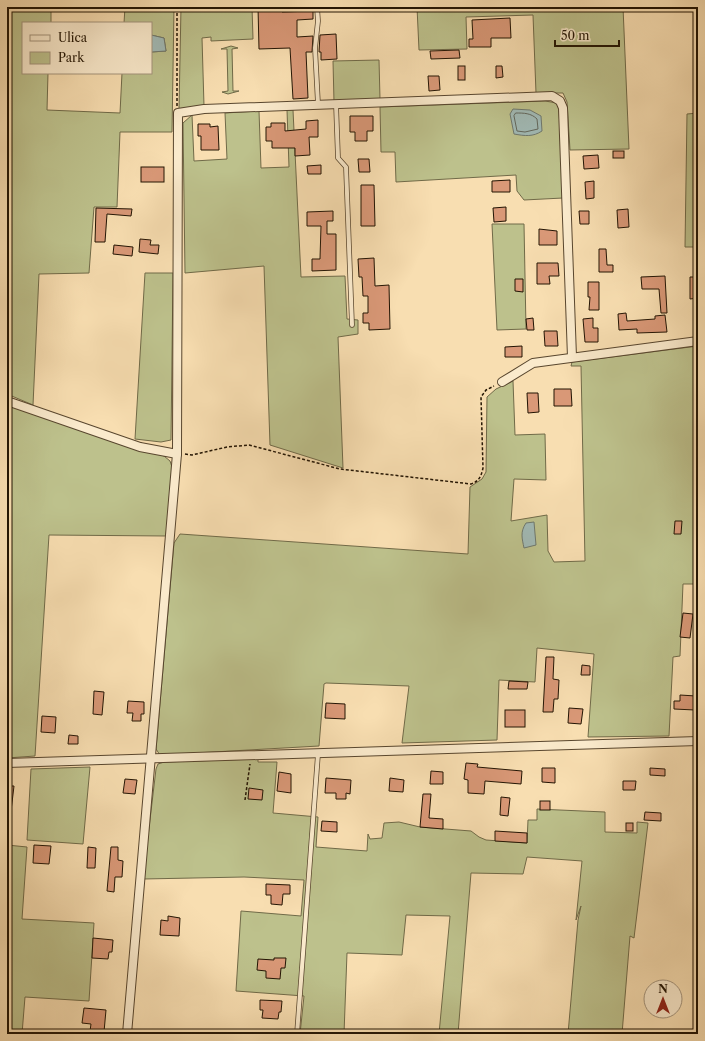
<svg xmlns="http://www.w3.org/2000/svg" width="705" height="1041" font-family="'Libre Caslon Text',serif">
<style>
.green{fill:#bdc18c;stroke:#706a48}
.water{fill:#a1bab6;stroke:#6e786e}
.lines{fill:none;stroke-linecap:round;stroke-linejoin:round}
.shore{stroke:#62675c;stroke-width:1}
.building{fill:#d99877;stroke:#221403}
.service-casing{stroke:#58462e;stroke-width:5.5}
.minor-casing{stroke:#58462e;stroke-width:10}
.path{stroke:#221403;stroke-width:1.5;stroke-dasharray:3 2;stroke-linecap:butt}
.service{stroke:#faeacc;stroke-width:4}
.minor{stroke:#faeacc;stroke-width:8}
</style>
<rect width="100%" height="100%" fill="#f8deb1"/>
<filter id="stains"><feTurbulence type="fractalNoise" baseFrequency=".005" numOctaves="4"/><feColorMatrix values="0 0 0 0 .2 0 0 0 0 .09 0 0 0 0 .02 0 0 0 .5 -.17"/></filter>
<radialGradient id="worn" r=".72"><stop offset=".6" stop-color="#630" stop-opacity="0"/><stop offset="1" stop-color="#630" stop-opacity=".3"/></radialGradient>
<g class="green">
<polygon points="7,7 51,7 51,23 23,23 23,73 48,73 47,110 120,113 122,73 151,73 151,52 166,51 164,38 151,35 151,23 124,23 125,7 174,7 172,132 120,132 117,207 94,207 89,273 39,274 33,405 7,394"/>
<polygon points="181,7 252,7 253,39 211,41 211,37 202,38 204,106 179,109"/>
<polygon points="417,7 623,7 629,149 570,150 567,102 563,93 536,93 533,15 466,17 467,49 419,50"/>
<polygon points="231,46 238,48 232,49 233,91 239,91 228,94 222,92 228,91 227,49 221,49"/>
<polygon points="379,60 380,99 334,102 333,61"/>
<polygon points="545,101 557,103 559,108 563,198 524,200 517,191 516,175 396,182 395,152 381,152 380,107"/>
<polygon points="287,110 293,110 301,277 345,276 347,319 358,320 358,334 338,337 343,468 270,445 264,266 185,273 183,123 192,115 194,161 227,159 225,113 259,111 261,168 289,167"/>
<polygon points="698,113 698,247 685,247 687,114"/>
<polygon points="492,224 524,224 526,329 497,330"/>
<polygon points="145,273 173,273 171,440 161,442 135,439"/>
<polygon points="698,346 698,584 683,584 680,656 673,657 669,736 588,737 594,654 537,648 535,682 499,680 497,740 402,743 409,686 326,683 324,684 319,746 160,755 156,749 174,543 180,534 468,554 470,487 482,479 486,472 487,397 496,389 513,381 515,435 545,434 546,480 514,479 511,521 547,515 548,551 554,562 585,561 581,366 571,366 572,362"/>
<polygon points="8,404 164,456 170,461 172,467 166,536 49,535 35,756 7,758"/>
<polygon points="258,759 258,762 277,762 273,813 318,817 316,847 367,851 368,834 370,839 382,838 384,823 399,822 420,827 471,831 479,837 486,840 527,843 528,820 537,820 537,809 605,812 605,832 637,833 637,822 648,823 634,938 630,936 622,1034 568,1034 578,920 581,906 576,920 582,861 527,857 523,874 471,873 458,1034 439,1034 450,916 406,915 402,955 347,953 344,1034 300,1034 304,996 236,991 241,911 301,916 304,880 244,877 143,879 156,769 158,764 164,762"/>
<polygon points="90,767 83,844 27,840 31,769"/>
<polygon points="7,845 27,847 22,919 94,923 89,1001 25,997 22,1034 7,1034"/>
</g>
<g class="water">
<polygon points="151,35 164,38 166,51 151,52"/>
<path d="M513,109L530,110L541,116L542,131C533,137 525,136 514,134L510,114Z"/>
<path d="M534,522L536,545L524,548C522,538 520,532 526,523Z"/>
</g>
<g class="lines">
<path class="shore" d="M516,113C524,113 531,113 537,119L538,129L525,132L517,131L514,116Z"/>
</g>
<g class="building">
<polygon points="258,7 282,7 282,12 313,11 313,19 297,20 297,37 313,36 312,52 306,52 308,98 293,99 290,48 259,49"/>
<polygon points="510,18 511,38 491,38 491,47 469,47 469,39 473,39 472,20"/>
<polygon points="336,34 337,59 321,60 321,52 319,52 320,35"/>
<polygon points="459,50 460,58 431,59 430,51"/>
<rect x="458" y="66" width="7" height="14"/>
<polygon points="496,66 502,66 503,77 496,78"/>
<polygon points="428,76 439,76 440,90 429,91"/>
<polygon points="350,116 373,116 373,131 367,131 367,141 355,141 355,132 350,132"/>
<polygon points="318,120 318,137 309,137 310,155 295,156 295,148 272,148 272,141 266,141 266,127 271,127 271,123 285,123 285,131 306,129 306,121"/>
<polygon points="198,124 210,124 210,127 218,126 219,150 201,150 201,136 198,136"/>
<rect x="613" y="151" width="11" height="7"/>
<polygon points="598,155 599,168 584,169 583,156"/>
<polygon points="358,159 369,159 370,172 359,172"/>
<polygon points="321,165 321,174 308,174 307,166"/>
<rect x="141" y="167" width="23" height="15"/>
<polygon points="510,180 510,192 492,192 492,181"/>
<polygon points="594,181 594,198 586,199 585,182"/>
<polygon points="361,185 374,185 375,226 361,226"/>
<polygon points="506,207 506,221 494,222 493,208"/>
<polygon points="96,208 132,209 131,216 107,214 105,242 95,242"/>
<polygon points="628,209 629,227 618,228 617,210"/>
<polygon points="333,211 333,221 327,221 327,234 336,234 336,270 312,271 312,259 320,259 321,226 307,226 307,212"/>
<polygon points="579,211 589,211 589,224 580,224"/>
<polygon points="539,229 557,231 557,245 539,245"/>
<polygon points="140,239 151,240 150,245 159,245 158,254 139,252"/>
<polygon points="114,245 133,247 132,256 113,254"/>
<polygon points="599,249 606,249 607,265 613,265 613,272 599,272"/>
<polygon points="374,258 375,286 389,285 390,329 369,330 369,323 363,323 363,313 368,313 368,296 363,296 362,277 359,277 358,259"/>
<polygon points="537,263 558,263 559,276 549,276 550,284 537,284"/>
<polygon points="665,276 667,313 661,313 659,289 642,289 641,277"/>
<polygon points="690,277 696,277 698,298 690,299"/>
<polygon points="515,279 523,279 523,292 515,291"/>
<polygon points="588,282 599,282 599,310 589,310 590,297 588,297"/>
<polygon points="626,313 627,321 655,319 655,316 665,315 667,332 637,333 637,329 619,330 618,314"/>
<polygon points="533,318 534,330 527,330 526,319"/>
<polygon points="593,318 593,328 598,328 598,342 585,342 583,319"/>
<polygon points="544,331 557,331 558,346 545,346"/>
<polygon points="522,346 522,357 505,357 505,347"/>
<polygon points="554,389 571,389 572,406 554,406"/>
<polygon points="527,393 538,393 539,412 528,413"/>
<polygon points="675,521 682,521 681,534 674,534"/>
<polygon points="683,613 693,614 690,638 680,637"/>
<polygon points="546,657 554,657 553,679 559,680 558,699 554,699 553,712 543,712"/>
<polygon points="582,665 590,666 590,675 581,675"/>
<polygon points="509,681 528,682 527,689 508,689"/>
<polygon points="94,691 104,692 102,715 93,714"/>
<polygon points="680,695 696,696 695,710 674,709 674,701 680,701"/>
<polygon points="128,701 144,702 144,714 141,714 141,721 132,721 133,713 127,713"/>
<polygon points="326,703 345,704 345,719 325,718"/>
<polygon points="569,708 583,709 581,724 568,723"/>
<rect x="505" y="710" width="20" height="17"/>
<polygon points="42,716 56,717 55,733 41,732"/>
<polygon points="69,735 78,736 78,744 68,744"/>
<polygon points="466,763 478,764 477,767 522,771 521,784 485,781 484,794 468,793 468,780 464,779"/>
<polygon points="542,768 555,768 555,783 542,782"/>
<polygon points="650,768 665,769 665,776 650,775"/>
<polygon points="431,771 443,772 443,784 430,784"/>
<polygon points="279,772 291,774 291,793 277,791"/>
<polygon points="326,778 351,780 350,794 346,793 346,799 336,799 336,793 325,793"/>
<polygon points="390,778 404,780 403,792 389,791"/>
<polygon points="125,779 137,780 135,794 123,793"/>
<polygon points="623,781 636,781 635,790 623,790"/>
<polygon points="7,786 14,786 11,811 7,811"/>
<polygon points="249,788 263,790 262,800 248,799"/>
<polygon points="423,794 431,794 429,818 443,819 443,829 420,827"/>
<polygon points="501,797 510,798 508,816 500,815"/>
<rect x="540" y="801" width="10" height="9"/>
<polygon points="645,812 661,813 661,821 644,820"/>
<polygon points="322,821 337,822 337,832 321,831"/>
<rect x="626" y="823" width="7" height="8"/>
<polygon points="495,831 527,833 527,843 495,841"/>
<polygon points="34,845 51,846 49,864 33,863"/>
<polygon points="88,847 96,848 95,868 87,868"/>
<polygon points="111,847 118,847 118,860 123,861 122,877 115,877 114,892 107,891"/>
<polygon points="266,884 290,885 290,894 283,894 282,905 271,904 271,895 266,895"/>
<polygon points="168,916 180,918 179,936 160,935 161,920 168,921"/>
<polygon points="93,938 113,940 112,952 109,952 108,959 92,958"/>
<polygon points="274,958 286,958 285,968 281,968 280,979 266,978 266,971 257,970 258,959 274,960"/>
<polygon points="260,1000 282,1001 281,1012 279,1012 278,1019 262,1018 263,1010 260,1010"/>
<polygon points="84,1008 106,1010 104,1032 90,1031 91,1024 82,1023"/>
</g>
<g class="lines">
<g class="service-casing">
<g id="service">
<polyline points="317,7 318,21 315,48 318,104"/>
<polyline points="336,104 338,158 346,167 352,325"/>
<polyline points="297,1034 318,754"/>
</g>
</g>
<g class="minor-casing">
<g id="minor">
<polyline points="502,382 533,363 698,341"/>
<polyline points="7,401 140,447 177,454"/>
<polyline points="7,763 698,741"/>
<polyline points="127,1034 177,454 178,113 204,109 552,96 560,101 563,108 572,357"/>
</g>
</g>
<g class="path">
<polyline points="177,106 177,7"/>
<path d="M185,454L192,455L227,447L249,445L340,469L471,484C479,481 481,477 483,468L481,397L486,390L494,386"/>
<polyline points="245,800 250,764"/>
</g>
<use href="#service" class="service"/>
<use href="#minor" class="minor"/>
</g>
<rect width="705" height="1041" fill="none" stroke="#f8deb1" stroke-width="24"/>
<rect x="8" y="8" width="689" height="1025" fill="none" stroke="#221403" stroke-width="2"/>
<rect x="12" y="12" width="681" height="1017" fill="none" stroke="#221403"/>
<rect x="22" y="22" width="130" height="52" fill="#faeacc" stroke="#a4947c"/>
<rect x="30" y="35" width="20" height="6" fill="#faeacc" stroke="#a4947c"/>
<text x="58" y="42" font-size="12" fill="#221403">Ulica</text>
<rect x="30" y="52" width="20" height="12" fill="#bdc18c" stroke="#a4947c"/>
<text x="58" y="62" font-size="12" fill="#221403">Park</text>
<g transform="translate(663 999)"><circle r="19" fill="#faeacc" stroke="#a4947c"/>
<path d="M0-3L7 15L0 10L-7 15Z" fill="#8f2418"/>
<text y="-6" font-size="11" font-weight="bold" text-anchor="middle" fill="#221403">N</text>
</g>
<path d="M555 40v6h64v-6" fill="none" stroke="#221403" stroke-width="2"/>
<text x="561" y="40" font-size="12" fill="#221403" stroke="#faeacc" stroke-width="3" paint-order="stroke">50 m</text>
<rect width="100%" height="100%" filter="url(#stains)"/>
<rect width="100%" height="100%" fill="url(#worn)"/>
</svg>
